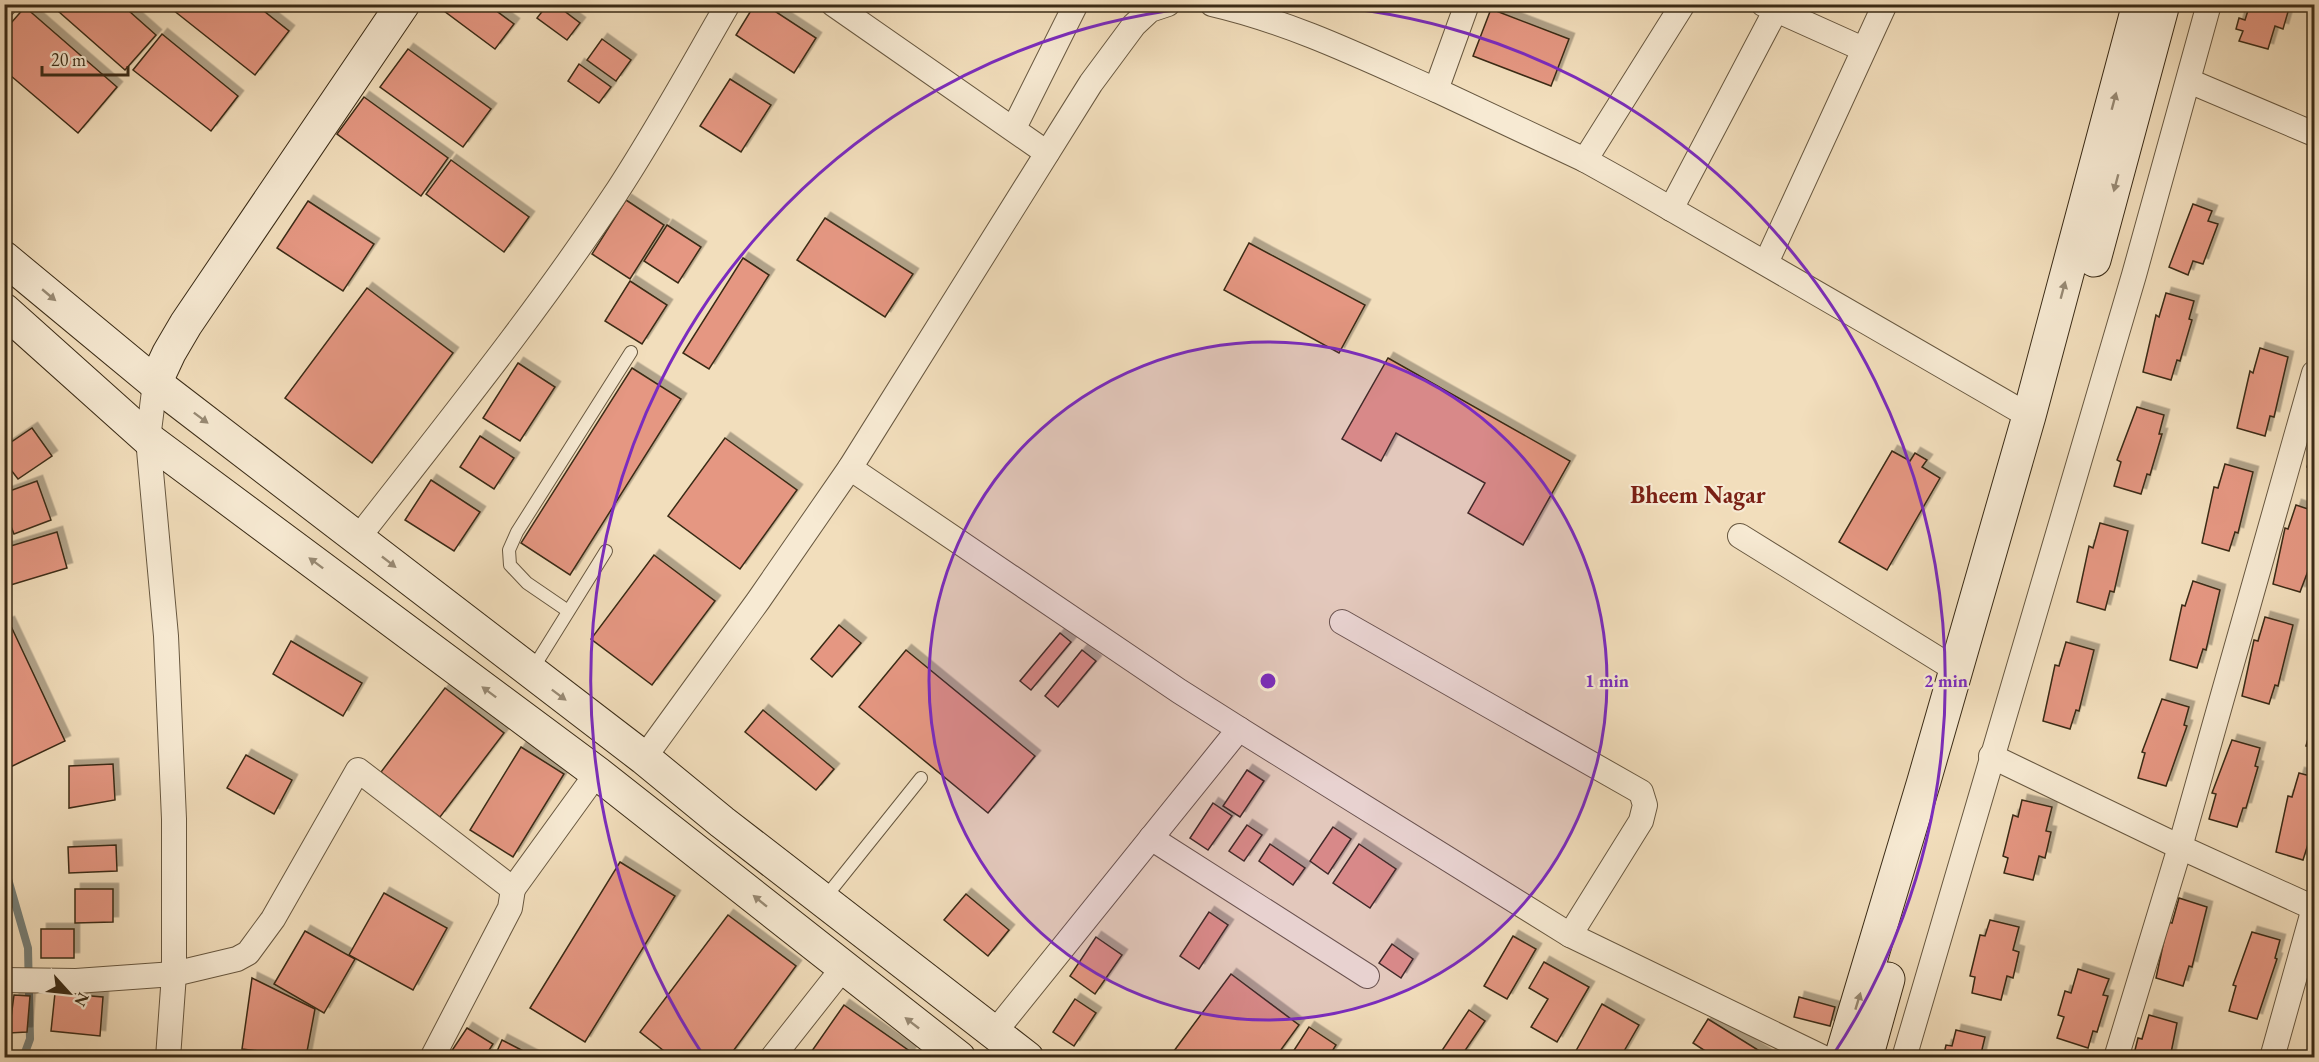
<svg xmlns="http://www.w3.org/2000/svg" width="2319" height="1062" font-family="'EB Garamond',serif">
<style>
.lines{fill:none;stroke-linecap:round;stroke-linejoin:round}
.stream{stroke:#778079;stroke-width:8}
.building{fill:#e59782;stroke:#3a2b16;stroke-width:1.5;filter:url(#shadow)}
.lane-casing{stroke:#685840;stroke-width:14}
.street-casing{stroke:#685840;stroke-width:26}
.secondary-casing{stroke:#3a2b16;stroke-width:35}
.lane{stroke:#f7ead3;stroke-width:12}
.street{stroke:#f7ead3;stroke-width:24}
.secondary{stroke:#f7ead3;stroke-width:33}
.oneway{fill:#988a74}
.ring{fill:none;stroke:#7b2cbf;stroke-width:3}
.labels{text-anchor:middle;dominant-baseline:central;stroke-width:4.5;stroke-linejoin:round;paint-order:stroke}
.neighbourhood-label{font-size:24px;font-weight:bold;fill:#7a1f14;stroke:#f7ead3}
.centre{fill:#7b2cbf;stroke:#f7ead3;stroke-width:3}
.ring-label{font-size:18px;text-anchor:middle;font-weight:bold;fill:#7b2cbf;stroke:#f7ead3;stroke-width:4.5;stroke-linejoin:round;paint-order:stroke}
</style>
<defs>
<filter id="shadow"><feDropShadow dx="5.5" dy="-5.5" stdDeviation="0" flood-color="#0004"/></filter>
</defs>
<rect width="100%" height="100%" fill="#f2debc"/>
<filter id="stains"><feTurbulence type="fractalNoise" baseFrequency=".00333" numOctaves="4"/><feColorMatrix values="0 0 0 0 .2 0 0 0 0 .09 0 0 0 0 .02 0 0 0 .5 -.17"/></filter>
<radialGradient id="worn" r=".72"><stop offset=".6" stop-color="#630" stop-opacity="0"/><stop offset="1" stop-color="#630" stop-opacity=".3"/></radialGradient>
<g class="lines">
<polyline class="stream" points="4,865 28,948 30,1039 23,1058"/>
</g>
<g class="building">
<polygon points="50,4 121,4 156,35 125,70"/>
<polygon points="178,4 255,4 289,31 255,75 173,10"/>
<polygon points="442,4 487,4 514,24 495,49 440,8"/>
<polygon points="548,4 555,4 580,23 567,40 537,18"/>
<polygon points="755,4 764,4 816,38 794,73 736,35"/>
<polygon points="2250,4 2290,5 2283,29 2275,26 2268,49 2239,41 2243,31 2236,29 2239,18 2245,20"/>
<polygon points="25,7 117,87 78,133 4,70 4,31"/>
<polygon points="1491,9 1569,39 1551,86 1473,56"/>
<polygon points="162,34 238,96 211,131 133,70"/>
<polygon points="602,39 631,60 616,81 587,60"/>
<polygon points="408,49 491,109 463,147 380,87"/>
<polygon points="579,64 611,87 599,103 568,81"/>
<polygon points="730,79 771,105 741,152 700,126"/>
<polygon points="364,97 448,158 421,196 337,134"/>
<polygon points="451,160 529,217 504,252 426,194"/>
<polygon points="626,200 664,225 630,279 592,254"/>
<polygon points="308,201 374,244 343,291 277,248"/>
<polygon points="2193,204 2212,211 2208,221 2218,224 2203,264 2193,261 2188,275 2169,267"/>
<polygon points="825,218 913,274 885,317 797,260"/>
<polygon points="667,225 701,247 678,283 644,261"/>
<polygon points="1249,243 1365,305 1339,353 1224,290"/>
<polygon points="743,258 769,275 709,369 683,353"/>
<polygon points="630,281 667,305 642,344 605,321"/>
<polygon points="367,288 453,353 372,463 285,398"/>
<polygon points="2166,293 2194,301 2189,319 2192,320 2180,361 2177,360 2171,380 2143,372 2156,315 2159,317"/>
<polygon points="2260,348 2288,357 2274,417 2270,416 2265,436 2237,428 2250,371 2253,373"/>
<polygon points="1388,358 1570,461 1523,545 1468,513 1485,483 1396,433 1381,461 1342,439"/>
<polygon points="518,363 555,387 520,441 483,418"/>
<polygon points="632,368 681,399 570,575 521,543"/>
<polygon points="2137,407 2164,415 2159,434 2162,434 2150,475 2147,474 2141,494 2114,486 2121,462 2117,460"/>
<polygon points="2314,427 2314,469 2307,467 2314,442 2311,441"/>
<polygon points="32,428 52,456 18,479 4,461 4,447"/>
<polygon points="480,436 514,458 494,489 460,467"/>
<polygon points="725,438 797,490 740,569 668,516"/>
<polygon points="1892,451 1910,461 1915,453 1927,460 1922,467 1940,478 1887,570 1839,542"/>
<polygon points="2225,464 2253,472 2238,533 2235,532 2229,551 2202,543 2214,487 2218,488"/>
<polygon points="431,480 480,512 454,551 405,520"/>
<polygon points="37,481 51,520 14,534 4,509 4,493"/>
<polygon points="2296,505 2314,511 2314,555 2300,592 2273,584 2285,528 2288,529"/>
<polygon points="2100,523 2128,531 2114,592 2110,591 2105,610 2077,602 2089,546 2093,548"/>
<polygon points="57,532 67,568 4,587 4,548"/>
<polygon points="654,555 715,601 652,685 591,639"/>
<polygon points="2193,581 2220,590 2206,650 2203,649 2197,668 2170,660 2182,605 2185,606"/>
<polygon points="2265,617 2293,625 2278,686 2275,685 2269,704 2242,696 2254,640 2258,641"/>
<polygon points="9,622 65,741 4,770 4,624"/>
<polygon points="839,625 861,643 832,677 811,659"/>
<polygon points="1060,633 1071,642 1031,690 1020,681"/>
<polygon points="291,641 362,683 343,716 273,674"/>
<polygon points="2066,642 2094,650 2079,711 2076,710 2070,729 2043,721 2055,665 2059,666"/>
<polygon points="906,650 1035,756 988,813 859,707"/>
<polygon points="1082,650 1096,661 1058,707 1045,696"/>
<polygon points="445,688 504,733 440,817 381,772"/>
<polygon points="2162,699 2189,707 2184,725 2187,726 2166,786 2138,778 2145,753 2142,752"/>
<polygon points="2314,704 2314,748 2306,746 2313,721 2310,720"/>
<polygon points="763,710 834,769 816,790 745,732"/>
<polygon points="2232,740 2260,748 2255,766 2258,767 2246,808 2243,808 2237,827 2209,819 2216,794 2212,793"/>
<polygon points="521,747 564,774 513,857 470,830"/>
<polygon points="246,755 292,780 274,814 227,788"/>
<polygon points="113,764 115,800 69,808 69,766"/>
<polygon points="1247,770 1264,781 1240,817 1223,806"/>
<polygon points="2299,773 2314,777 2314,833 2312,842 2309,841 2303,860 2276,852 2288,796 2292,797"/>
<polygon points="2022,800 2052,807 2046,831 2051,832 2045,858 2039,856 2033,880 2004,873 2008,858 2003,856 2013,815 2018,817"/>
<polygon points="1213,803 1232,816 1208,850 1190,838"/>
<polygon points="1247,825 1262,835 1244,861 1229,851"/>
<polygon points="1333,827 1351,839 1328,874 1310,861"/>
<polygon points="1270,844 1305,868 1293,885 1259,861"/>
<polygon points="1359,844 1396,869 1370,908 1333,883"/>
<polygon points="116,845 117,871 69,873 68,847"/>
<polygon points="620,862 675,896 585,1042 530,1008"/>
<polygon points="75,889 113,889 113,922 75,923"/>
<polygon points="384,893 447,928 413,990 349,955"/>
<polygon points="966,894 1009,930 988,956 944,920"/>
<polygon points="2179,898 2207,907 2192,967 2189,966 2183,986 2156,978 2168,922 2172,923"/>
<polygon points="1209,912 1228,925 1199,969 1180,956"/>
<polygon points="728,915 796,966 728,1058 673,1058 640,1032"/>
<polygon points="1990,920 2019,927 2013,950 2019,952 2013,978 2007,976 2001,1000 1972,993 1975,977 1970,976 1980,935 1985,936"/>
<rect x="41" y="929" width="33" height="29"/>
<polygon points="305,931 355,959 324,1013 274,984"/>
<polygon points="2252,932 2280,940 2275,958 2277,959 2257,1019 2229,1011 2236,986 2233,985"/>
<polygon points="1513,936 1536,949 1507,999 1484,986"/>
<polygon points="1096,937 1122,955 1095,994 1070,976"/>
<polygon points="1392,944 1413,959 1401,978 1379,963"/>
<polygon points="1544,962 1589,987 1557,1042 1531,1027 1548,999 1529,988"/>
<polygon points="2078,969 2109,979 2103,995 2108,996 2097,1032 2093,1031 2088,1048 2057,1038 2064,1017 2058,1015 2065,991 2071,993"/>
<polygon points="1231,974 1299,1025 1275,1058 1174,1058 1171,1055"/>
<polygon points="252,978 315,1009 306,1057 242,1049"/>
<polygon points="55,993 103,997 100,1036 51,1031"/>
<polygon points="14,995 30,996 27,1032 9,1033"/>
<polygon points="1799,997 1835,1007 1830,1026 1794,1017"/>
<polygon points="1075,999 1096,1013 1074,1046 1053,1032"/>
<polygon points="1602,1004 1639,1025 1620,1058 1572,1058"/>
<polygon points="844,1005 911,1052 907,1058 807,1058"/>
<polygon points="1469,1010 1485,1021 1460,1058 1437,1058"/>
<polygon points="2149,1015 2177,1023 2170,1058 2133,1058 2138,1038 2142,1039"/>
<polygon points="1708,1019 1771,1058 1716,1058 1693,1043"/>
<polygon points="1309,1027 1336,1045 1328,1058 1289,1058"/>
<polygon points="467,1028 493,1044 484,1058 447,1058"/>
<polygon points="1956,1030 1985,1037 1980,1058 1943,1058 1946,1045 1952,1046"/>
<polygon points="502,1040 535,1057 535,1058 494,1058"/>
</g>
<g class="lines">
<g class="lane-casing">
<g id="lane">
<polyline points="568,611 527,583 510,565 509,550 517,532 631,352"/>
<polyline points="532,670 606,551"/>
<polyline points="824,899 921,778"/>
</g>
</g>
<g class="street-casing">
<g id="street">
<polyline points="833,4 1047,153"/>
<path d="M1212,4C1290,22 1362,57 1436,90"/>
<polyline points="1467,4 1436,90 1585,160 1628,184 2029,416"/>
<polyline points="1763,4 1863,49"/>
<polyline points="4,5 5,4"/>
<polyline points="2189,81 2314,134"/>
<polyline points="1014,128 1076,4"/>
<polyline points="1585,160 1683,4"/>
<polyline points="1671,209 1779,4"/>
<polyline points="1766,263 1885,4"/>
<polyline points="155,383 148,439 166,636 174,819 174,974 168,1058"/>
<polyline points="850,468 1179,691 1239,729 994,1033"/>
<polyline points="1740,536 1956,670"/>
<path d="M358,538C445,426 535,315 614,196C655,134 691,68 728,4"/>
<polyline points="1342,622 1641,792 1645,805 1641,821 1570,935"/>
<polyline points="1239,729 1570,935 1824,1058"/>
<polyline points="1991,756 2180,847 2314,908 2314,905"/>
<polyline points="644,758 758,601 850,468 1091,83 1134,25 1150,10 1168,4"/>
<polyline points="1151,838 1367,976"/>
<polyline points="513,889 597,773"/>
<polyline points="4,980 76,981 174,974 237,959 248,953 273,919 358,770 513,889 510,908 432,1058"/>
<polyline points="772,1058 843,968"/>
<polyline points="1904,1058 2134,275 2209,4"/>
<polyline points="2116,1058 2180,847 2314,373"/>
<polyline points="2272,1058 2314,908"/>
</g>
</g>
<g class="secondary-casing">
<g id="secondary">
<polyline points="4,258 155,383 644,758 722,822 1027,1058"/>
<polyline points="2094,260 2163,4"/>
<polyline points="4,310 148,439 597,773 959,1058"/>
<polyline points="155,383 169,353 186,324 403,4"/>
<polyline points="1841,1058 1924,781 2029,416 2139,4"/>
<polyline points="1866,1058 1888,979"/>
</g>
</g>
<use href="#lane" class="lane"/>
<use href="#street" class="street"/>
<use href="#secondary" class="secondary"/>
</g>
<defs><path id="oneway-solid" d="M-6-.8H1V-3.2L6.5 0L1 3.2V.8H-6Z" transform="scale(1.5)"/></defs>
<g class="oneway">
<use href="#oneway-solid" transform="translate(2114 101) rotate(-75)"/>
<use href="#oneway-solid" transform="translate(2116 183) rotate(105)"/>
<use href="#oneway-solid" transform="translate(2063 290) rotate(-75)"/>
<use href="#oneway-solid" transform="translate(49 295) rotate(40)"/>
<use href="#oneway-solid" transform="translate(201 418) rotate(37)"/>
<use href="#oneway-solid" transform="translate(389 562) rotate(38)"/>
<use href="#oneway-solid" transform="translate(316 563) rotate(-143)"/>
<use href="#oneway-solid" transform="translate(489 692) rotate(-143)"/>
<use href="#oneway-solid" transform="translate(559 695) rotate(37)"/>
<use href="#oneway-solid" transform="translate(760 901) rotate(-141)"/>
<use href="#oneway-solid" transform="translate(1858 1001) rotate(-73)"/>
<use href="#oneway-solid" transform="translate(912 1023) rotate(-142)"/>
</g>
<circle cx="1268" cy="681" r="339" fill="#7b2cbf" fill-opacity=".12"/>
<g class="ring">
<circle cx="1268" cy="681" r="339"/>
<path d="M703 1055A678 678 0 0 1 1221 5M1315 5A678 678 0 0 1 1833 1055"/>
</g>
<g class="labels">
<g class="neighbourhood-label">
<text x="1698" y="494">Bheem Nagar</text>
</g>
</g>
<circle cx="1268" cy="681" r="9" class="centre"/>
<g class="ring-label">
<text x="1607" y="687">1 min</text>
<text x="1946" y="687">2 min</text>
</g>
<rect width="2319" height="1062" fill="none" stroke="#f2debc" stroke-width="24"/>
<rect x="6" y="6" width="2307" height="1050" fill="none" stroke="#3a2b16" stroke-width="3"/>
<rect x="12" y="12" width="2295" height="1038" fill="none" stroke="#3a2b16" stroke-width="1.5"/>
<g transform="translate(69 993) rotate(117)" stroke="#f7ead3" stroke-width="4.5" paint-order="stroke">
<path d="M0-4.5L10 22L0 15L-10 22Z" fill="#3a2b16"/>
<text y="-9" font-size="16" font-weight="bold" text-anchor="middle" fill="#3a2b16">N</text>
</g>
<path d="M42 66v9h86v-9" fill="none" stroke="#3a2b16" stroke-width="3"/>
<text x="51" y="66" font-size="18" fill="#3a2b16" stroke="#f7ead3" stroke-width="4.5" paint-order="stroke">20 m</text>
<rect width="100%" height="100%" filter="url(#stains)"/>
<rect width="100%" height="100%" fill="url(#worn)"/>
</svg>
